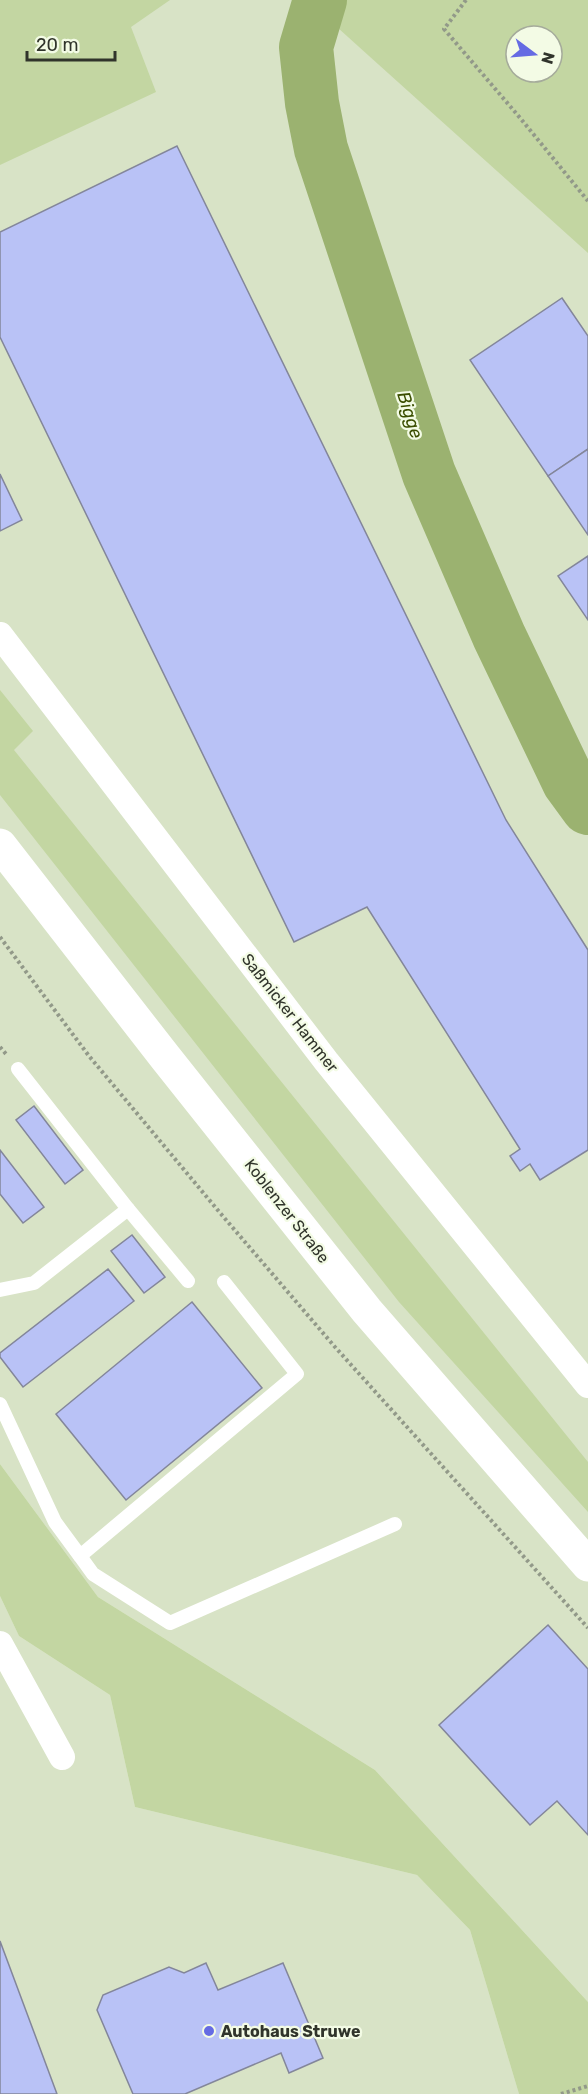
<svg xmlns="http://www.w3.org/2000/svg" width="588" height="2094" font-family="Rubik,sans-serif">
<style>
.built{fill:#d8e3c6}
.green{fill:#c3d6a2;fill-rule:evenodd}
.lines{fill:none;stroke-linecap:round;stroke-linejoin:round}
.river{stroke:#9bb270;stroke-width:54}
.building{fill:#b9c2f6;stroke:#83869a;stroke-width:1.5}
.path{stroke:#929989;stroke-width:4;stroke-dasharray:3 3;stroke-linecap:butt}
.lane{stroke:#fff;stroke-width:14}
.street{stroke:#fff;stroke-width:26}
.secondary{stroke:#fff;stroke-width:33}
.poi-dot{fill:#656be3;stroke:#f3fbe5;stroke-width:2}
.labels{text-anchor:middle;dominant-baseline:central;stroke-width:4.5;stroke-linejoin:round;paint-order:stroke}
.street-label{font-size:16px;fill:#30342b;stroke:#f3fbe5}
.poi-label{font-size:16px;font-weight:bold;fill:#30342b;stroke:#f3fbe5;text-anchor:start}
.water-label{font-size:18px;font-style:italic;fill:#3b4e00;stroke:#f3fbe5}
</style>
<rect width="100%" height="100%" fill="#e5eed8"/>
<g class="built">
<polygon points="0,0 346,0 339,29 588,248 588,2002 375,1770 98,1597 0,1464"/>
<polygon points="0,1596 19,1636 110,1695 135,1807 417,1875 470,1930 519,2094 0,2094"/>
</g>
<g class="green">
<polygon points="0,0 170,0 131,27 156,92 0,165"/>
<path d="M346,0H588V253L339,29ZM516,36H552V72H516Z"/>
<polygon points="0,690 33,731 14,750 588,1462 588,1512 399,1302 0,795"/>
<polygon points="0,1464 98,1597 375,1770 588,2002 588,2094 519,2094 470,1930 417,1875 135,1807 110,1695 19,1636 0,1596"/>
</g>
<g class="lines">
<polyline class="river" points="320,0 306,47 312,103 321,149 429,474 499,636 569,782 588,808"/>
</g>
<g class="building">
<polygon points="177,146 506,820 588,950 588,1150 540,1180 530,1164 520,1171 510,1156 520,1149 367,907 294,942 0,337 0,232"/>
<polygon points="562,298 588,336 588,449 548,476 470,360"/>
<polygon points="588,449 588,535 548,476"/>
<polygon points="0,474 22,520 0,531"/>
<polygon points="588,556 588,620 558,576"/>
<polygon points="34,1106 83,1170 65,1184 16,1120"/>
<polygon points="0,1150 44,1207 23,1223 0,1194"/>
<polygon points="132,1235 165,1277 144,1293 111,1251"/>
<polygon points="108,1269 134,1301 23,1387 0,1357 0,1353"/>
<polygon points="192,1302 262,1388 126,1500 56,1414"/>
<polygon points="548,1625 588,1669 588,1835 557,1801 530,1825 439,1725"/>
<polygon points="0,1941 57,2094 0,2094"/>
<polygon points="206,1963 218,1990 283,1963 323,2058 289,2073 281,2053 185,2094 133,2094 97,2010 103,1995 169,1967 184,1973"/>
</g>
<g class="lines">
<g class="path">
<polyline points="466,0 444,29 521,119 588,201"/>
<polyline points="0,937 89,1056 221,1214 335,1347 588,1628"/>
<polyline points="0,1047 6,1054"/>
<polyline points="561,2094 588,2086"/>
</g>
<g class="lane">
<polyline points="128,1209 188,1281"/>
<polyline points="0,1290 34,1283 128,1209 18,1069"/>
<polyline points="0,1404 55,1522 80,1556 297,1374 224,1282"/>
<polyline points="80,1556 93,1574 170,1623 395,1524"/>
</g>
<g class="street">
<polyline points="0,635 326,1061 588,1385"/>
<polyline points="0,1644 62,1757"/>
</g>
<polyline class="secondary" points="0,845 165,1057 367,1311 588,1565"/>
</g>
<circle class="poi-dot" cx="209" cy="2031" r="6"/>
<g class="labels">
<g class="street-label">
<text transform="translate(290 1013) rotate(52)">Saßmicker Hammer</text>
<text transform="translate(287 1211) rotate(52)">Koblenzer Straße</text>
</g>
<g class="poi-label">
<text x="221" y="2031">Autohaus Struwe</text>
</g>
<g class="water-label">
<text transform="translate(410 415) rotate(72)">Bigge</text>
</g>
</g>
<g transform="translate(534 54) rotate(106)"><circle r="28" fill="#f3fbe5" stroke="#a5ab9b" stroke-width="1.5"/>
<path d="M0-4.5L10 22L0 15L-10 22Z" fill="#656be3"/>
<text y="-9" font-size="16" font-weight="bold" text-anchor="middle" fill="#30342b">N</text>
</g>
<path d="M27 51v9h88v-9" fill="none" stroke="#30342b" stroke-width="3"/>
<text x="36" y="51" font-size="18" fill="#30342b" stroke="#f3fbe5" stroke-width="4.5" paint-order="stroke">20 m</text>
</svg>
